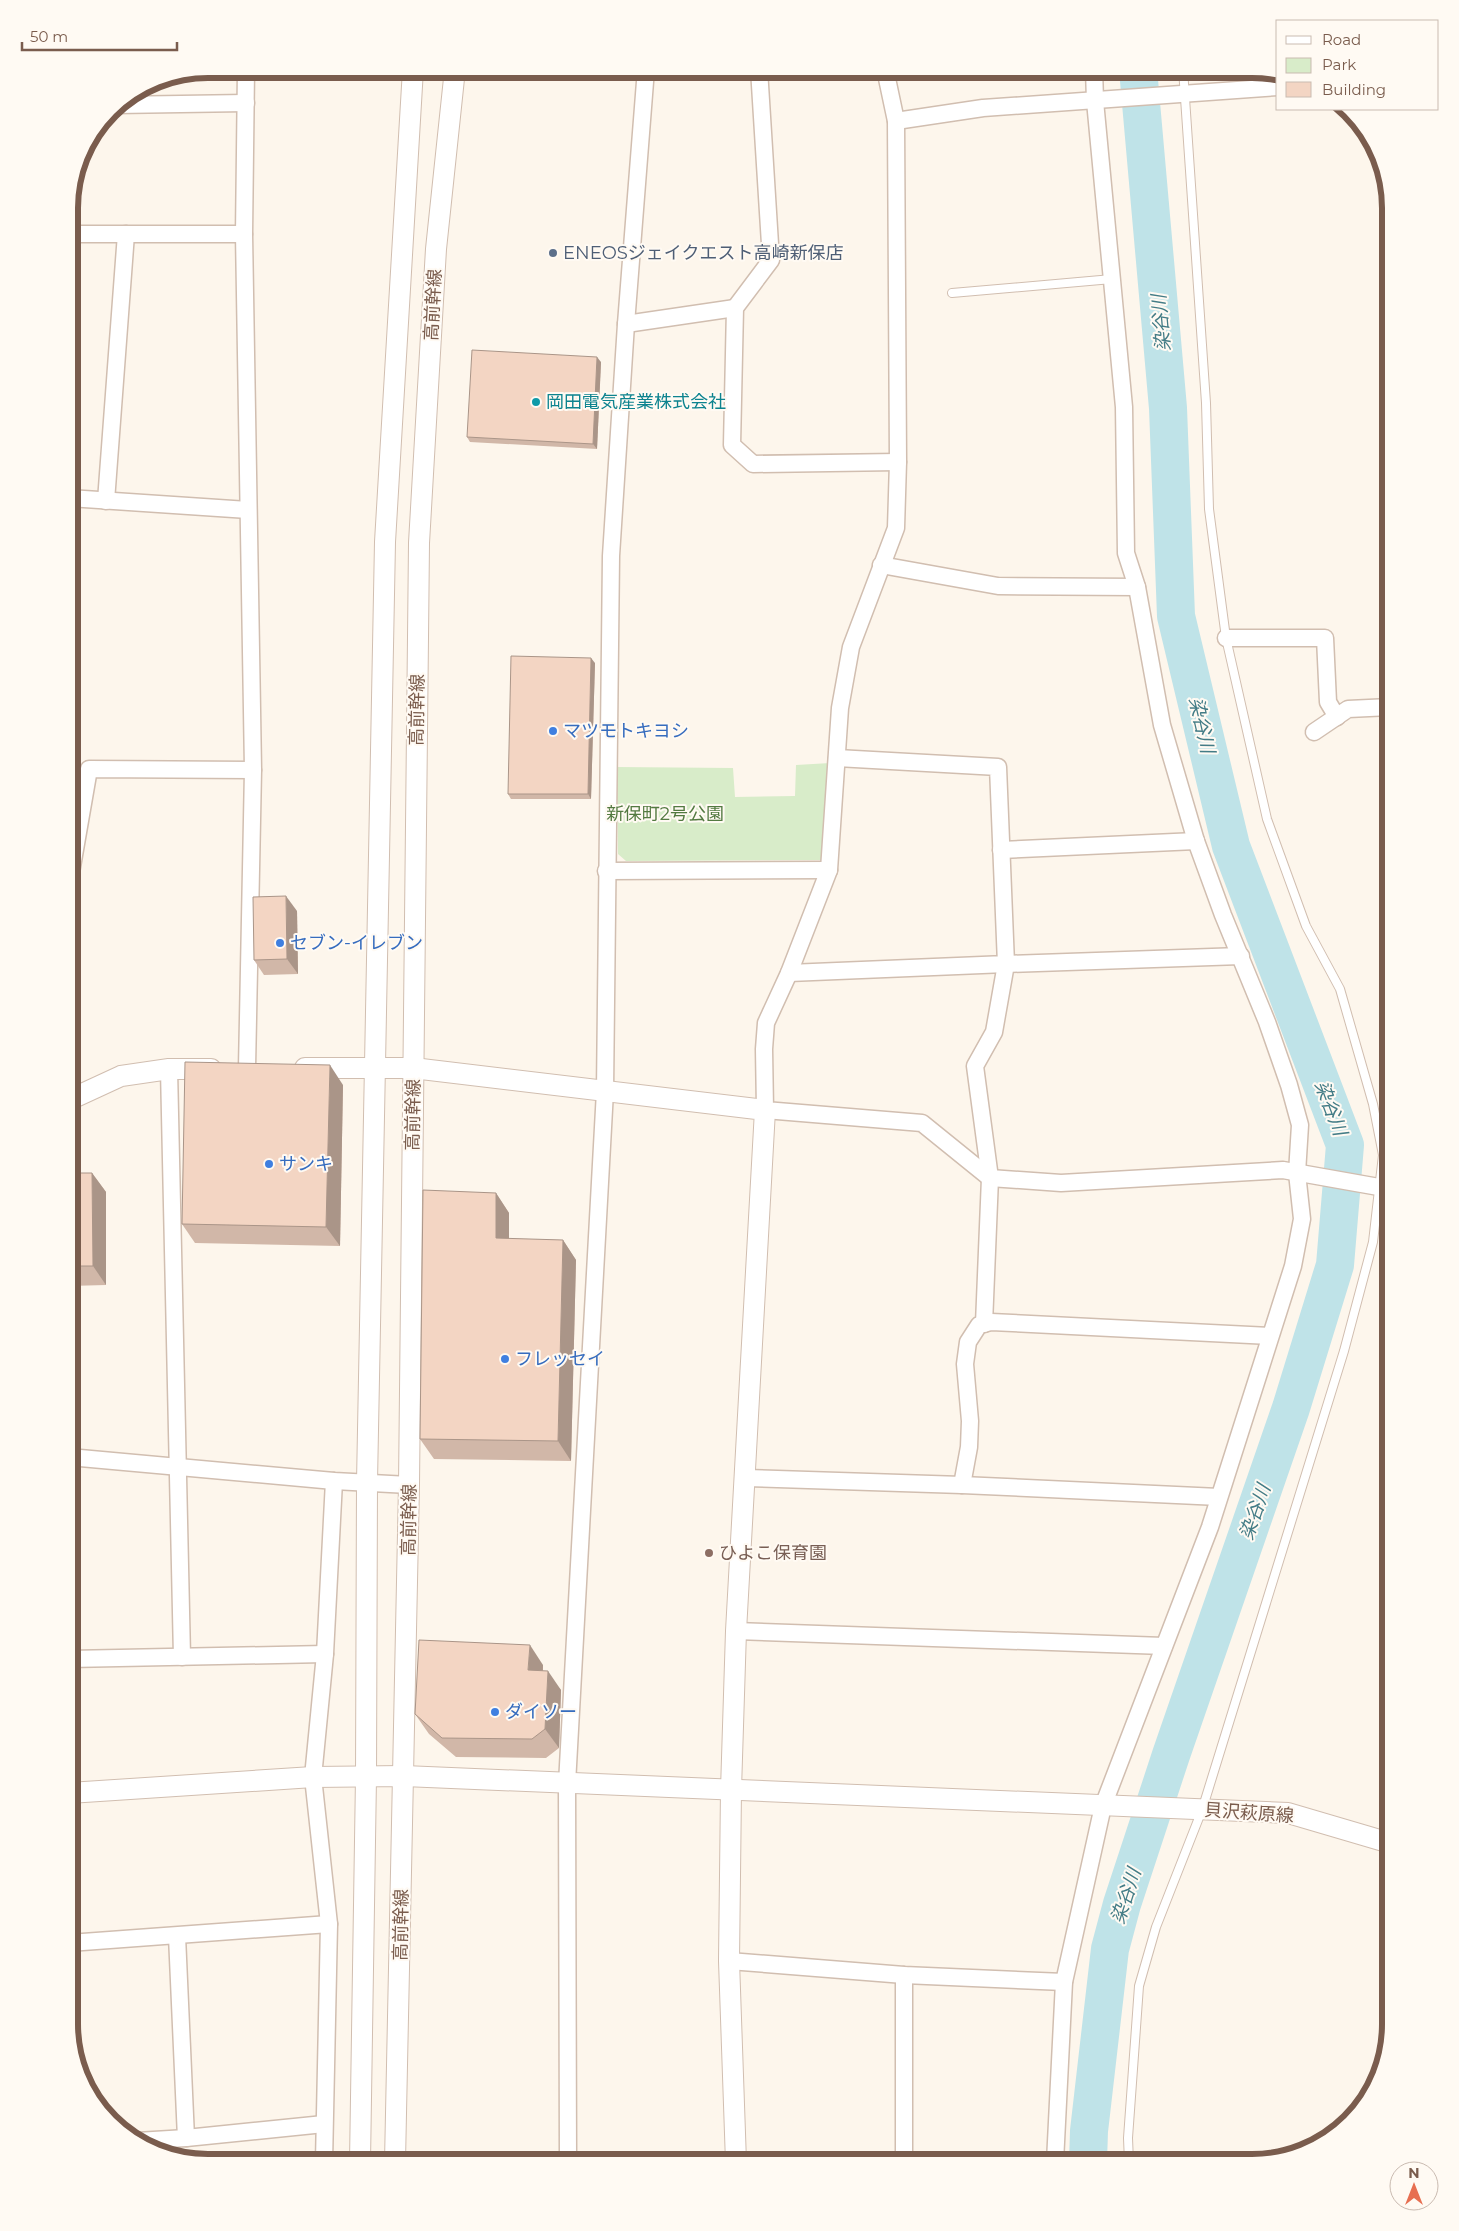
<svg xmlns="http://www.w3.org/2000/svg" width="1459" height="2231" font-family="Montserrat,'Noto Sans JP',sans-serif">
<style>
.green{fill:#d8ecc9}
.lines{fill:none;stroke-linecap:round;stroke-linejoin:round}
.river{stroke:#bfe3e8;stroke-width:38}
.service-casing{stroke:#d1beb0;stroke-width:10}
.minor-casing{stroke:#d1beb0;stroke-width:19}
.tertiary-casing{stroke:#d1beb0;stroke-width:22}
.service{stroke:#fff;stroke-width:8}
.minor{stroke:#fff;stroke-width:16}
.tertiary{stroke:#fff;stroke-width:20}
.wall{fill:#d1b7a8}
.shaded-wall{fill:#aa9588}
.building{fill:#f3d5c3;stroke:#aa9588}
.service-dot{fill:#5c6f8a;stroke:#fffaf3;stroke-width:2}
.culture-dot{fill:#0f9aa8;stroke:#fffaf3;stroke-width:2}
.shop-dot{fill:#3f7fe0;stroke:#fffaf3;stroke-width:2}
.education-dot{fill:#8d6e63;stroke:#fffaf3;stroke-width:2}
.labels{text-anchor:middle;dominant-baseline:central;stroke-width:4;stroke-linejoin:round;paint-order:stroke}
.service-label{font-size:18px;fill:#4e5e75;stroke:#fffaf3;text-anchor:start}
.street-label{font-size:18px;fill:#7a5c4d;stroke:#fffaf3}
.culture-label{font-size:18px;fill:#0d838f;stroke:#fffaf3;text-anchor:start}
.shop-label{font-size:18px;fill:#366cbe;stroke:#fffaf3;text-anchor:start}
.park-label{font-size:18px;fill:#537a41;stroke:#fffaf3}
.education-label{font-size:18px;fill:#785e54;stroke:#fffaf3;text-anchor:start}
.water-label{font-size:19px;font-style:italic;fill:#437c86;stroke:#fffaf3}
.rim{fill:none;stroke:#7a5c4d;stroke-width:6}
</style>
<rect width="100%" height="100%" fill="#fdf6ec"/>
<polygon class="green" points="830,763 822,860 626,861 618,854 617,767 733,768 735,797 795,796 796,765"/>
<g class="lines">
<polyline class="river" points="1088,2162 1089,2131 1110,1949 1122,1904 1171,1755 1291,1408 1335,1265 1345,1145 1231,846 1176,616 1168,408 1138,69"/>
<g class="service-casing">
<g id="service">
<polyline points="952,293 1112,279"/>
<polyline points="1129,2162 1128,2138 1139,1986 1156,1927 1202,1810 1344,1351 1373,1242 1383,1155 1373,1104 1340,989 1306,926 1267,819 1226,638 1209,509 1206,403 1183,69"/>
</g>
</g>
<g class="minor-casing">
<g id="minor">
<polyline points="246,69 244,234 253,770 247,1068"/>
<polyline points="759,69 771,260 735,308 732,445 753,464 898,462"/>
<polyline points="885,69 896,121 898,462 896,528 851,647 840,708 829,870 789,973 766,1023 764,1049 765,1110 922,1123 990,1178 1061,1183 1283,1170 1390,1189"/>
<polyline points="116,105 246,103"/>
<polyline points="896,121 983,108 1278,87"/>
<polyline points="69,234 244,234"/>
<polyline points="626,324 735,308"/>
<polyline points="69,498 248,510"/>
<polyline points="106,501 126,234"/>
<polyline points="881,565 998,586 1137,587"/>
<polyline points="1226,638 1325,638 1328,702 1337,717"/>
<polyline points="1314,732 1348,709 1390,707"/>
<polyline points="1001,850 1196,841"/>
<polyline points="606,871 829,870"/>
<polyline points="69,884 89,769 253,770"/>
<polyline points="789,973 1006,964 998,767 837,758"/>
<polyline points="169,1069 182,1657"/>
<polyline points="984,1324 990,1178 975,1066 994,1032 1006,964 1241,956"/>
<polyline points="69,1457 334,1481 409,1485"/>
<polyline points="745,1478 962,1485 1219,1497"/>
<polyline points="962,1485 969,1447 970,1421 965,1364 968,1342 979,1325 991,1322 1270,1336"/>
<polyline points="736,1631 1164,1646"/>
<polyline points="69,1659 325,1654"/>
<polyline points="177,1936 186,2138"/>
<polyline points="69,1943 329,1924"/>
<polyline points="729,1961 904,1975 1064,1982"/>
<polyline points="904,1975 904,2162"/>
<polyline points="137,2141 186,2138 324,2124"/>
<polyline points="324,2162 329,1924 313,1777 325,1654 334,1481"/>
<polyline points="568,2162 567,1784 605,1091 611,556 626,324 646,69"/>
<polyline points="1055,2162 1064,1982 1103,1806 1210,1527 1293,1266 1302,1219 1297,1173 1300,1125 1289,1085 1267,1022 1223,915 1196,841 1162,725 1137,587 1126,553 1124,407 1095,101 1094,69"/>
</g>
</g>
<g class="tertiary-casing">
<g id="tertiary">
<polyline points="305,1068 413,1068 765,1110 736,1631 731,1790 729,1961 736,2162"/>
<polyline points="69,1100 121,1076 169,1069 211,1069"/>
<polyline points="69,1793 313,1777 404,1776 1288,1813 1390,1843"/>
<polyline points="360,2162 366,1777 367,1482 385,542 413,69"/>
<polyline points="395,2162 409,1485 419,543 436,249 455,69"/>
</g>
</g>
<use href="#service" class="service"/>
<use href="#minor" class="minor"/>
<use href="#tertiary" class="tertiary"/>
</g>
<g class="wall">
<polygon points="601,362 597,449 470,442 467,437"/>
<polygon points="595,663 591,799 511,799 508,794"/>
<polygon points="297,911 298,974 264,975 254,960"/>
<polygon points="343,1085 340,1246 195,1243 182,1224"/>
<polygon points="69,1173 92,1173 106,1192 106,1285 69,1286"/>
<polygon points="496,1193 509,1213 509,1239 563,1240 576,1260 571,1461 434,1459 420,1439"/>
<polygon points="543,1665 543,1671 561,1690 559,1748 546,1758 456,1757 429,1734 415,1714"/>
</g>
<g class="shaded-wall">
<polygon points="597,357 601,362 597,449 593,444"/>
<polygon points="591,658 595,663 591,799 588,794"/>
<polygon points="286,896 297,911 298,974 287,959"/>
<polygon points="330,1065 343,1085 340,1246 326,1227"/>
<polygon points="92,1173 106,1192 106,1285 93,1266"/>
<polygon points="496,1193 509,1213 509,1258 496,1238"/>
<polygon points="563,1240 576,1260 571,1461 558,1441"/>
<polygon points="530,1645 543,1665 542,1690 528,1670"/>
<polygon points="548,1671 561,1690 559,1748 545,1729"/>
</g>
<g class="building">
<polygon points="472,350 597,357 593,444 467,437"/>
<polygon points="511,656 591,658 588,794 508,794"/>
<polygon points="286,896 287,959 254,960 253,897"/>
<polygon points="185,1062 330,1065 326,1227 182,1224"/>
<polygon points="69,1173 92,1173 93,1266 69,1266"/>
<polygon points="423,1190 496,1193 496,1238 563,1240 558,1441 420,1439"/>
<polygon points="419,1640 530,1645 528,1670 548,1671 545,1729 532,1739 442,1738 415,1714"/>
</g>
<circle class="service-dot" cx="553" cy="253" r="5"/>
<circle class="culture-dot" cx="536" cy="402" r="5"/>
<g class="shop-dot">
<circle cx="553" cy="731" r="5"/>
<circle cx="280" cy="943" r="5"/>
<circle cx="269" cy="1164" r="5"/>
<circle cx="505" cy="1359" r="5"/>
<circle cx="495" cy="1712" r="5"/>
</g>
<circle class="education-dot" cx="709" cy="1553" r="5"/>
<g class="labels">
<g class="service-label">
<text x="563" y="253">ENEOSジェイクエスト高崎新保店</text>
</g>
<g class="street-label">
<text transform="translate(433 305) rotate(-87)">高前幹線</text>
<text transform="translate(417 710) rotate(-89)">高前幹線</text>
<text transform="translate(413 1115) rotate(-89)">高前幹線</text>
<text transform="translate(409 1520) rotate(-89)">高前幹線</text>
<text transform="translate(1249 1813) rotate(4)">貝沢萩原線</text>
<text transform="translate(401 1925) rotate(-89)">高前幹線</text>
</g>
<g class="culture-label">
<text x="546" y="402">岡田電気産業株式会社</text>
</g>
<g class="shop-label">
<text x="563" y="731">マツモトキヨシ</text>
<text x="290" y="943">セブン-イレブン</text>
<text x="279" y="1164">サンキ</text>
<text x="515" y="1359">フレッセイ</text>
<text x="505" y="1712">ダイソー</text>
</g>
<g class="park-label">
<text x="665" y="814">新保町2号公園</text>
</g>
<g class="education-label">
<text x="719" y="1553">ひよこ保育園</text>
</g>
<g class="water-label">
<text transform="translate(1161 323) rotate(-95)">染谷川</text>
<text transform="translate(1202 725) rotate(77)">染谷川</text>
<text transform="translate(1331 1108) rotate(69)">染谷川</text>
<text transform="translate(1255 1512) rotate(-71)">染谷川</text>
<text transform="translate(1126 1896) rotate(-72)">染谷川</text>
</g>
</g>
<path d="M0 0H1459V2231H0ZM208 78H1252A130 130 0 0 1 1382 208V2024A130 130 0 0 1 1252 2154H208A130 130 0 0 1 78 2024V208A130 130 0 0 1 208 78Z" fill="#fffaf3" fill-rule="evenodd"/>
<path class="rim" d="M208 78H1252A130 130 0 0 1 1382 208V2024A130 130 0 0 1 1252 2154H208A130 130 0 0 1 78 2024V208A130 130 0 0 1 208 78Z"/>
<rect x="1276" y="20" width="162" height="90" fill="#fffaf3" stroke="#cabbb1"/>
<rect x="1286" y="36" width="25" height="8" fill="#ffffff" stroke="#cabbb1"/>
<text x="1322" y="45" font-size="15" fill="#7a5c4d">Road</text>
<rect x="1286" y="58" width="25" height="15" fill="#d8ecc9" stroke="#cabbb1"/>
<text x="1322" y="70" font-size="15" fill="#7a5c4d">Park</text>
<rect x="1286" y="82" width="25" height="15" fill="#f3d5c3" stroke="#cabbb1"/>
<text x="1322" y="95" font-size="15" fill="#7a5c4d">Building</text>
<g transform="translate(1414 2186)"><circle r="24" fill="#fffaf3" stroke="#cabbb1"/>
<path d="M0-4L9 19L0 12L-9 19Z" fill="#e76f51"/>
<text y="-8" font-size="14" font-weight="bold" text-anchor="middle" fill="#7a5c4d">N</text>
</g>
<path d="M22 42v8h155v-8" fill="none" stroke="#7a5c4d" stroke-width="2.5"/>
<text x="30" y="42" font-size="15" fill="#7a5c4d" stroke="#fffaf3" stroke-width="4" paint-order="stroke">50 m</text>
</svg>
